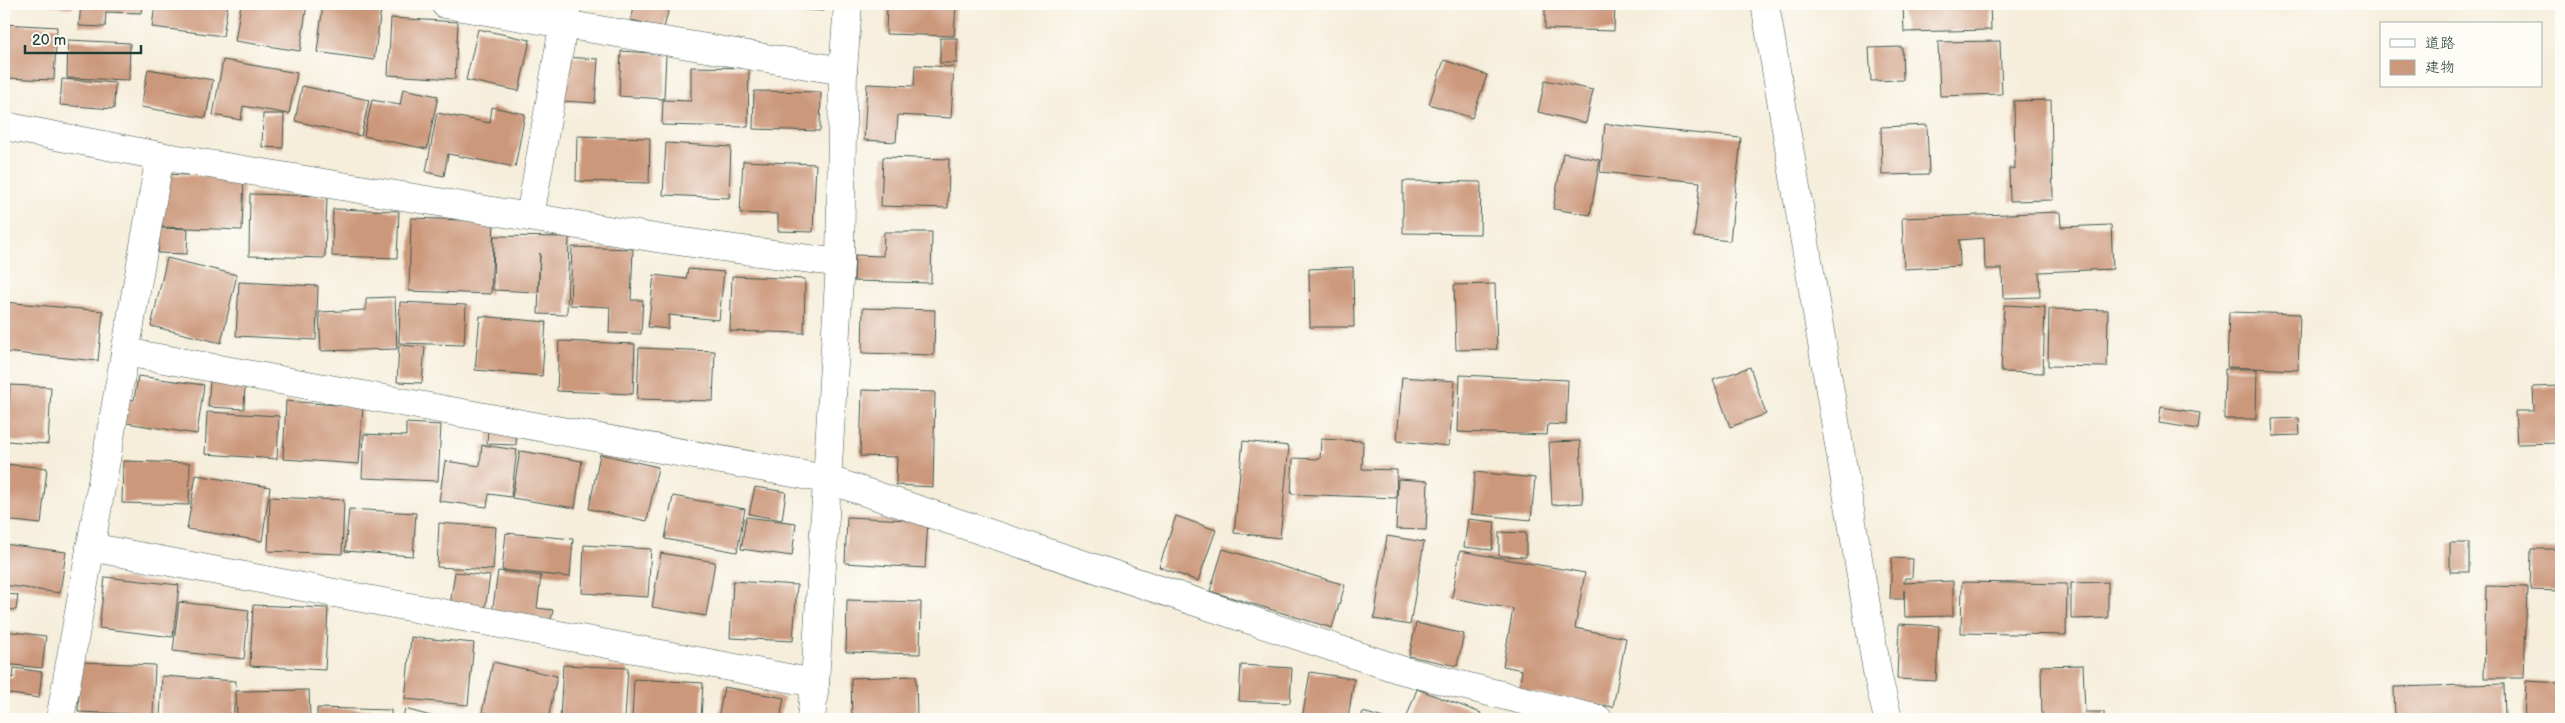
<svg xmlns="http://www.w3.org/2000/svg" width="2565" height="723" font-family="'Balsamiq Sans','Klee One',sans-serif">
<style>
.building{fill:#cc987c}
.lines{fill:none;stroke-linecap:round;stroke-linejoin:round}
.street-casing{stroke:#3f584d;stroke-width:29}
.secondary-casing{stroke:#3f584d;stroke-width:29}
.street{stroke:#fff;stroke-width:28}
.secondary{stroke:#fff;stroke-width:28}
</style>
<rect width="100%" height="100%" fill="#fdfcf7"/>
<filter id="ink" filterUnits="userSpaceOnUse"><feTurbulence type="fractalNoise" baseFrequency=".02" numOctaves="2"/><feDisplacementMap in="SourceGraphic" scale="10" xChannelSelector="R" yChannelSelector="G"/><feConvolveMatrix kernelMatrix="1 2 1 2 8 2 1 2 1" color-interpolation-filters="sRGB"/></filter>
<filter id="wash" filterUnits="userSpaceOnUse"><feTurbulence type="fractalNoise" baseFrequency=".0096" numOctaves="4" result="noise"/><feDisplacementMap in="SourceGraphic" scale="20" xChannelSelector="R" yChannelSelector="G"/><feGaussianBlur stdDeviation="1.12" result="paint"/><feColorMatrix in="noise" values="0 0 0 0 0 0 0 0 0 0 0 0 0 0 0 0 0 1.4 0 .05"/><feComposite in="paint" operator="in"/></filter>
<g filter="url(#wash)">
<rect width="100%" height="100%" fill="#f6eedb"/>
<g id="blocks">
<g class="building">
<polygon points="43,4 73,4 72,9"/>
<polygon points="81,4 142,4 141,13 106,12 105,27 79,26"/>
<polygon points="155,4 228,4 223,36 152,27"/>
<polygon points="241,4 307,4 300,51 235,41"/>
<polygon points="323,4 381,10 374,60 317,52"/>
<polygon points="635,4 670,4 664,28 631,20"/>
<polygon points="757,4 825,4 824,11 757,7"/>
<polygon points="887,4 956,4 954,36 886,34"/>
<polygon points="1545,4 1615,4 1614,31 1545,29"/>
<polygon points="1903,4 1990,4 1991,30 1904,32"/>
<polygon points="391,18 458,22 455,79 388,75"/>
<polygon points="4,24 57,27 54,80 4,78"/>
<polygon points="478,29 530,40 519,91 466,80"/>
<rect x="940" y="38" width="17" height="25"/>
<polygon points="68,40 130,43 129,80 67,78"/>
<polygon points="2000,41 2002,94 1940,96 1938,42"/>
<polygon points="1902,47 1903,80 1871,81 1869,48"/>
<polygon points="621,51 666,54 664,99 619,96"/>
<polygon points="564,57 598,59 595,103 562,101"/>
<polygon points="223,60 297,73 289,114 243,106 241,120 213,115"/>
<polygon points="1444,60 1487,75 1472,118 1429,104"/>
<polygon points="915,65 954,67 951,118 898,115 896,142 864,140 867,84 914,86"/>
<polygon points="691,67 749,68 748,127 662,125 663,100 691,101"/>
<polygon points="148,69 213,80 206,118 141,107"/>
<polygon points="62,79 115,83 114,109 60,105"/>
<polygon points="1545,80 1593,90 1586,123 1538,112"/>
<polygon points="302,86 369,100 361,136 295,121"/>
<polygon points="403,89 438,96 427,149 364,136 372,100 400,105"/>
<polygon points="754,91 821,92 820,131 753,129"/>
<polygon points="2051,100 2053,200 2010,201 2009,169 2015,169 2014,101"/>
<polygon points="492,107 525,114 515,167 448,154 444,176 426,172 437,113 490,123"/>
<polygon points="263,114 284,114 283,148 262,147"/>
<polygon points="1605,124 1741,138 1730,241 1694,237 1700,182 1600,172"/>
<polygon points="1927,125 1929,174 1882,175 1881,127"/>
<polygon points="577,136 650,138 649,183 576,181"/>
<polygon points="666,143 731,147 729,198 663,195"/>
<polygon points="1563,153 1600,160 1590,215 1553,209"/>
<polygon points="883,157 949,159 948,208 881,206"/>
<polygon points="743,161 816,164 813,232 778,231 778,214 740,213"/>
<polygon points="165,174 244,178 242,230 162,227"/>
<polygon points="1403,181 1481,182 1480,234 1403,233"/>
<polygon points="250,194 327,196 325,258 249,256"/>
<polygon points="333,209 399,211 397,258 332,256"/>
<polygon points="2060,212 2061,227 2111,225 2113,269 2039,272 2040,297 2003,298 2002,269 1985,269 1984,238 1959,240 1960,266 1904,269 1902,218"/>
<polygon points="411,218 494,221 491,294 409,291"/>
<polygon points="160,228 188,229 187,254 158,253"/>
<polygon points="884,232 932,232 931,283 854,281 855,255 883,256"/>
<polygon points="494,236 569,237 567,315 538,314 540,253 538,292 493,290"/>
<polygon points="572,247 633,249 631,300 643,300 641,334 609,333 610,307 570,305"/>
<polygon points="167,258 237,275 221,343 151,326"/>
<polygon points="1353,267 1354,327 1310,327 1309,269"/>
<polygon points="688,269 724,272 719,320 669,315 668,329 648,327 654,275 686,279"/>
<polygon points="732,276 805,279 804,333 730,331"/>
<polygon points="239,282 318,286 316,340 236,336"/>
<polygon points="1495,284 1497,349 1456,350 1454,285"/>
<polygon points="395,297 397,349 321,351 319,312 366,310 366,298"/>
<polygon points="4,302 103,311 98,361 4,352"/>
<polygon points="400,302 466,305 464,345 399,343"/>
<polygon points="2004,305 2045,307 2043,373 2001,372"/>
<polygon points="863,308 935,310 934,355 862,353"/>
<polygon points="2049,309 2108,310 2107,367 2048,366"/>
<polygon points="2229,312 2300,314 2298,370 2227,367"/>
<polygon points="480,316 546,322 542,376 475,370"/>
<polygon points="559,341 635,344 633,394 557,391"/>
<polygon points="399,345 425,347 422,383 397,382"/>
<polygon points="639,348 715,351 713,401 637,399"/>
<polygon points="1750,367 1766,414 1730,427 1713,380"/>
<polygon points="2225,369 2257,369 2256,419 2224,419"/>
<polygon points="1460,375 1568,380 1566,425 1548,424 1547,435 1458,432"/>
<polygon points="138,376 204,385 197,434 120,422 123,399 134,400"/>
<polygon points="1402,377 1455,381 1449,446 1397,441"/>
<polygon points="210,381 245,383 244,409 208,407"/>
<polygon points="10,385 51,387 48,444 7,441"/>
<polygon points="2561,386 2561,443 2517,444 2515,411 2534,411 2533,387"/>
<polygon points="862,390 935,392 933,487 896,485 897,457 860,456"/>
<polygon points="286,401 363,407 359,464 283,459"/>
<polygon points="2161,407 2200,413 2198,429 2159,423"/>
<polygon points="207,412 279,416 277,459 205,454"/>
<polygon points="2299,418 2300,435 2273,436 2272,419"/>
<polygon points="406,423 441,425 438,481 362,478 364,434 406,436"/>
<polygon points="488,427 517,428 516,445 487,444"/>
<polygon points="1321,439 1363,441 1362,469 1397,470 1396,498 1291,494 1293,458 1320,459"/>
<polygon points="1243,441 1289,446 1280,538 1234,533"/>
<polygon points="1580,441 1583,503 1552,505 1549,442"/>
<polygon points="482,445 517,450 511,497 489,494 487,507 439,501 445,461 480,466"/>
<polygon points="520,451 582,461 575,508 512,498"/>
<polygon points="600,454 658,467 647,521 589,509"/>
<polygon points="123,461 190,463 189,505 122,503"/>
<polygon points="4,464 47,468 41,524 4,520"/>
<polygon points="1475,472 1535,478 1531,520 1471,514"/>
<polygon points="196,475 270,487 262,541 187,529"/>
<polygon points="1398,479 1428,481 1426,530 1396,529"/>
<polygon points="755,487 786,492 782,520 749,514"/>
<polygon points="673,496 745,509 737,552 665,539"/>
<polygon points="270,497 344,500 342,554 268,551"/>
<polygon points="349,509 416,513 413,556 345,551"/>
<polygon points="1176,516 1216,530 1198,581 1159,567"/>
<polygon points="746,517 796,523 792,556 741,549"/>
<polygon points="847,517 928,521 925,568 845,563"/>
<polygon points="1468,519 1495,522 1492,550 1464,547"/>
<polygon points="439,523 496,527 493,570 437,567"/>
<polygon points="1499,532 1526,533 1526,557 1499,556"/>
<polygon points="506,533 573,539 570,577 502,570"/>
<polygon points="1387,536 1424,542 1410,625 1374,619"/>
<rect x="2450" y="543" width="19" height="29"/>
<polygon points="4,544 66,552 60,593 4,585"/>
<polygon points="584,545 651,549 648,597 582,593"/>
<polygon points="1223,549 1345,585 1332,628 1210,591"/>
<polygon points="2531,549 2561,549 2561,591 2530,590"/>
<polygon points="1460,551 1585,573 1575,628 1626,638 1613,707 1519,690 1522,670 1503,666 1513,609 1452,598"/>
<polygon points="661,553 715,562 706,616 652,607"/>
<polygon points="1892,558 1913,559 1912,578 1905,578 1904,583 1953,581 1953,616 1905,617 1904,590 1904,599 1890,599"/>
<polygon points="498,571 541,576 537,608 553,610 551,621 492,614"/>
<polygon points="455,572 490,576 485,610 450,605"/>
<polygon points="105,577 179,585 173,637 99,628"/>
<polygon points="733,581 797,585 793,641 730,638"/>
<polygon points="1962,582 2067,584 2066,635 1961,633"/>
<polygon points="2108,582 2108,618 2071,619 2071,583"/>
<polygon points="2486,586 2527,587 2524,678 2484,678"/>
<polygon points="4,594 18,595 16,610 4,609"/>
<polygon points="847,600 921,602 920,654 846,652"/>
<polygon points="179,602 249,610 244,659 173,651"/>
<polygon points="253,605 328,608 325,670 250,666"/>
<polygon points="1416,623 1464,634 1457,666 1409,656"/>
<polygon points="1899,624 1939,626 1936,681 1897,679"/>
<polygon points="4,631 46,636 42,668 4,664"/>
<polygon points="411,637 474,643 468,705 405,699"/>
<polygon points="80,662 155,665 153,715 78,712"/>
<polygon points="493,662 557,676 548,719 513,719 482,712"/>
<polygon points="563,665 628,668 625,719 560,719"/>
<polygon points="1241,665 1292,668 1290,703 1239,701"/>
<polygon points="2083,665 2085,712 2104,712 2104,719 2042,719 2041,666"/>
<polygon points="14,668 42,672 39,698 4,693 4,676 13,678"/>
<polygon points="1310,672 1354,679 1348,719 1302,719"/>
<polygon points="162,676 236,681 233,719 160,719"/>
<polygon points="916,676 917,719 852,719 851,678"/>
<polygon points="634,679 703,683 701,719 632,719"/>
<polygon points="2526,681 2561,683 2561,719 2524,719"/>
<polygon points="2504,684 2505,719 2395,719 2394,687"/>
<polygon points="724,687 784,698 780,719 718,719"/>
<polygon points="1417,689 1481,713 1478,719 1406,719"/>
<polygon points="309,690 310,719 237,719 236,691"/>
<polygon points="317,708 391,710 391,719 317,719"/>
<polygon points="405,709 442,719 402,719"/>
<polygon points="1363,712 1387,719 1360,719"/>
</g>
</g>
</g>
<g filter="url(#ink)">
<use href="#blocks" fill-opacity="0" stroke="#3f584d" stroke-width="1"/>
<g class="lines">
<g class="street-casing">
<g id="street">
<polyline points="445,4 843,71"/>
<polyline points="4,126 160,156 662,239 840,263"/>
<polyline points="530,217 567,4"/>
<polyline points="125,352 826,479 1401,670 1598,719"/>
<polyline points="90,547 815,683"/>
<polyline points="60,719 160,156"/>
<polyline points="811,719 815,683 840,263 843,71 848,4"/>
</g>
</g>
<g class="secondary-casing">
<polyline id="secondary" points="1765,4 1878,677 1888,719"/>
</g>
<use href="#street" class="street"/>
<use href="#secondary" class="secondary"/>
</g>
</g>
<rect width="2565" height="723" fill="none" stroke="#fdfcf7" stroke-width="20"/>
<rect x="2380" y="22" width="162" height="65" fill="#fdfcf7" stroke="#a4b0a9"/>
<rect x="2390" y="39" width="25" height="8" fill="#ffffff" stroke="#a4b0a9"/>
<text x="2425" y="48" font-size="15" fill="#1f3d34">道路</text>
<rect x="2390" y="60" width="25" height="15" fill="#cc987c" stroke="#a4b0a9"/>
<text x="2425" y="72" font-size="15" fill="#1f3d34">建物</text>
<path d="M25 45v8h116v-8" fill="none" stroke="#1f3d34" stroke-width="2.5"/>
<text x="32" y="45" font-size="15" fill="#1f3d34" stroke="#fdfcf7" stroke-width="4" paint-order="stroke">20 m</text>
</svg>
